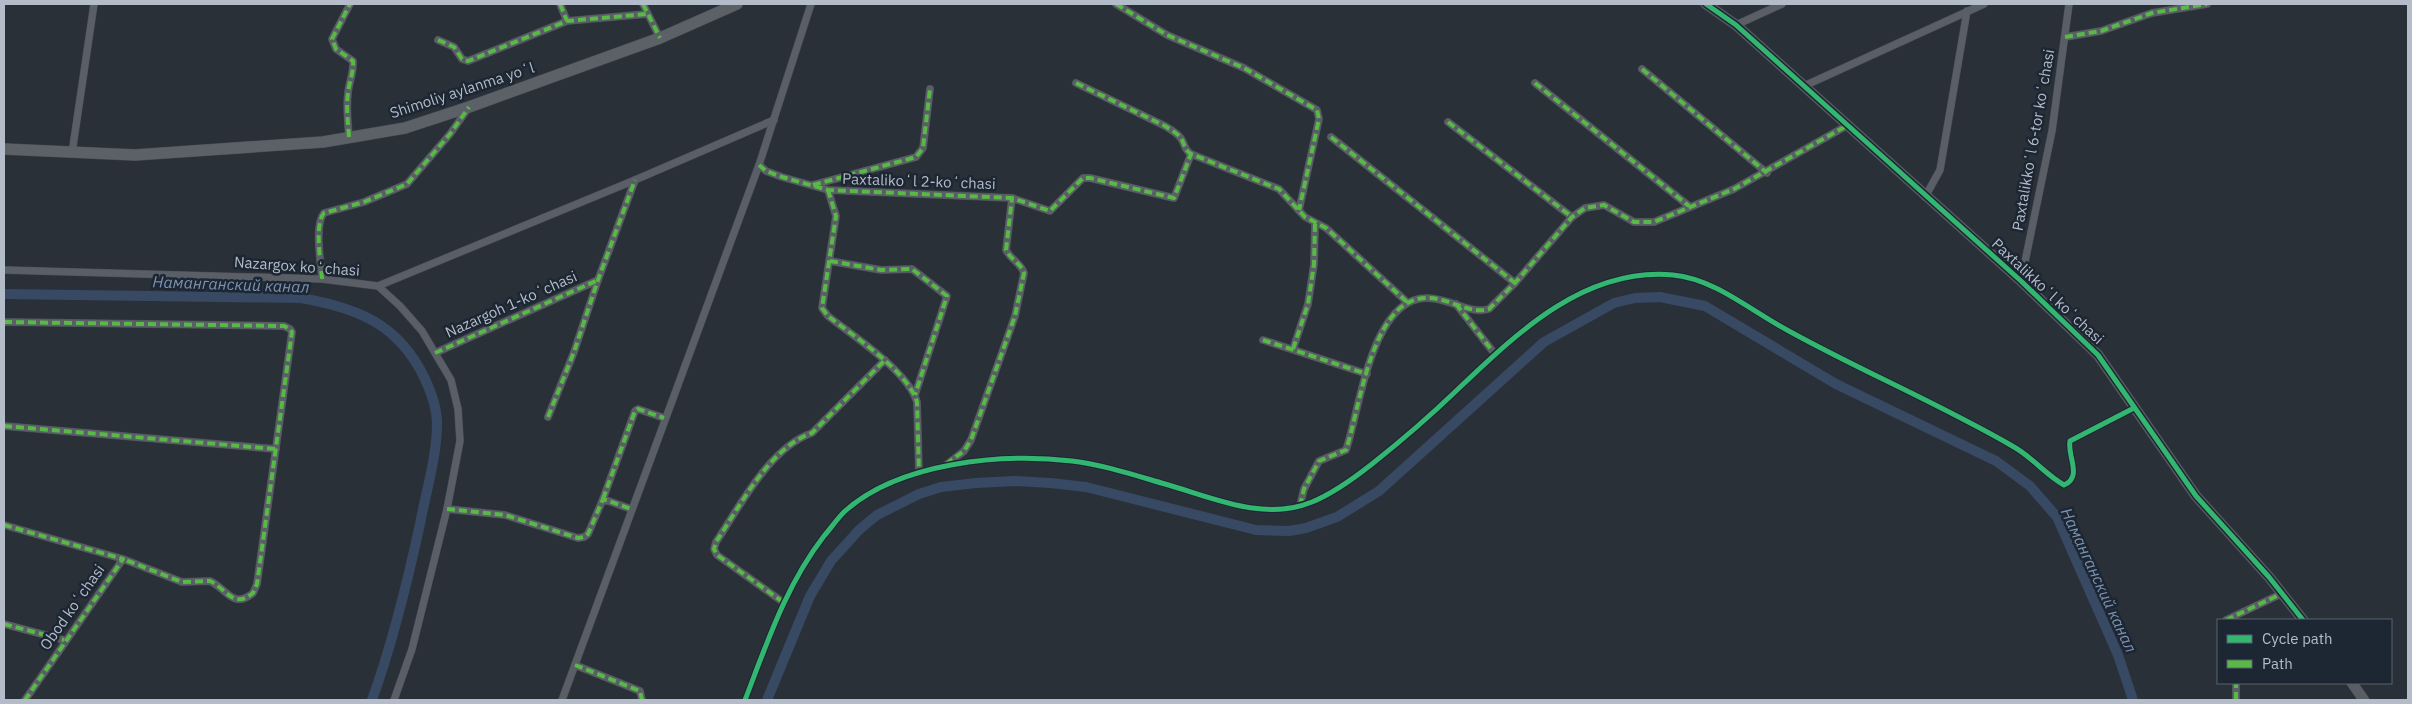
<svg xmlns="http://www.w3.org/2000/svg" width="2412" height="704" font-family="'IBM Plex Sans',sans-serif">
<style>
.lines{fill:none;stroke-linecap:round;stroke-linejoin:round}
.canal{stroke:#384963;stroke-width:10}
.street-casing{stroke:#484c53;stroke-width:8}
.secondary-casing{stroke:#484c53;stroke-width:11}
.primary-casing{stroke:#484c55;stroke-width:12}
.street{stroke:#5a5e66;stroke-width:7}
.secondary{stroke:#595d64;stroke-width:10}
.primary{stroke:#5c6168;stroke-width:11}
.quiet{stroke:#58b947;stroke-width:4;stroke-dasharray:8 4;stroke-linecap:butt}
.cycleway-casing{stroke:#1d2633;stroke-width:8}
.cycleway{stroke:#33b770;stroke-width:5}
.labels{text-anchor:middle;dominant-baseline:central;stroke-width:5;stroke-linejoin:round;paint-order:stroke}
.street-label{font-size:15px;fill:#b4bcc9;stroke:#1d2633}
.water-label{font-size:16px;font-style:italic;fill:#7c92b1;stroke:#1d2633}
</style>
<rect width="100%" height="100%" fill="#2a3038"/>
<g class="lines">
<g class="canal">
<path d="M4,294L301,298C358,308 399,324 425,379C431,392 437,409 437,423C437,457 426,491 420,524C407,584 393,642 372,700"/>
<polyline points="767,700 810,596 831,561 859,530 877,515 919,494 941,487 976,483 1014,481 1050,483 1086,487 1256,530 1289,531 1306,528 1337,517 1379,491 1544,342 1614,303 1635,298 1660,297 1705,306 1836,384 1996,461 2030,486 2057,517 2118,655 2133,700"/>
</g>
<g class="street-casing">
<g id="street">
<polyline points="560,4 567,21"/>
<polyline points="643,4 660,38"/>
<polyline points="1116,4 1167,35 1244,68 1317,110 1319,119 1299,210"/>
<polyline points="1736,25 1782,4"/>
<polyline points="2065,37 2101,31 2152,13 2207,4"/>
<polyline points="438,40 454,47 462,59 468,61 567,21 647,14"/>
<polyline points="1642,69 1767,173"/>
<path d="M1076,83L1165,126C1171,130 1178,133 1182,140C1185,146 1185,150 1191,154L1279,189L1305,217L1326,228L1407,302"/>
<polyline points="1535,83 1689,206"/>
<polyline points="1804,86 1984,4"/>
<polyline points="1448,122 1572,217"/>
<path d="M349,137C348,122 346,108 348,93C349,82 354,72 353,61L336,49L332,39L350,4"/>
<polyline points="1331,137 1515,283"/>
<polyline points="72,153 94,4"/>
<polyline points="759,165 766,171 782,177 828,190 1012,198 1050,211 1083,178 1090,178 1174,198 1191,154"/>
<polyline points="813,185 916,157 923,148 930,89"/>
<path d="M828,190L836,216L822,308L828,316C853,336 908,371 917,402L919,472"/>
<polyline points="1925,197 1940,170 1967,11"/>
<polyline points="830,261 881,270 912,269 947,296 915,395"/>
<polyline points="4,270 322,279 378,286 400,306 422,331 451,380 458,409 460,441 447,509 412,649 394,700"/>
<path d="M322,279C321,263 314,225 324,213L364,202L407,184L450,134L469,107"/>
<polyline points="2021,281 2052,131 2069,4"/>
<polyline points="378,286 635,180 774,120"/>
<polyline points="1456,304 1494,353"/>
<path d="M4,322L284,326L290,329L292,332L257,584L253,593C233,610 226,588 210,581L182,582L123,559"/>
<polyline points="1263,340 1367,374"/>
<polyline points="1293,349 1308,304 1314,264 1315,224"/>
<polyline points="435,353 598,280"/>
<polyline points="548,417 574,352 598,280 635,180"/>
<polyline points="4,426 276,449"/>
<path d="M945,466L964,451L971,440L1015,316L1024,273C1021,263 1011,260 1006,250L1012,198"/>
<polyline points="603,499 635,411 638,409 664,418"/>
<path d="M1300,506L1304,489L1319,461L1346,450C1360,409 1371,299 1426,298C1448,297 1469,315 1489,309L1515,283L1572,217L1585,208L1604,205L1634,222H1654L1734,189L1848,125"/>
<polyline points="447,509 505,515 578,538 584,537 588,534 603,499 631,509"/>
<polyline points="4,525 123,559 25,700"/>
<path d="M783,602L717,555L714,549L716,542C740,506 770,447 812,433L885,360"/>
<polyline points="2226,620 2283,593"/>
<polyline points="4,624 64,640"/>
<polyline points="575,665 640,691 642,700"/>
<polyline points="562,700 759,165 811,4"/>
<path d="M745,700C767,643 786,585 824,536C831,528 837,519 844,512C899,462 1002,453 1072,461C1104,465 1134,475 1165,484C1212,497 1263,522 1312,502C1334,493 1353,479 1372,464C1401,441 1429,417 1456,391C1516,334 1584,267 1673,275C1715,279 1751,311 1787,330C1861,371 1940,404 2014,447C2032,457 2046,475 2064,485C2083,477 2067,456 2070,441L2134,408"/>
<polyline points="2236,700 2236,683"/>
</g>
</g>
<g class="secondary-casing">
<g id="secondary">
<polyline points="1706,4 1736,25 1804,86 2021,281 2098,355 2196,496 2269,577 2303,620"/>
<polyline points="2352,683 2364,700"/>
</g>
</g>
<g class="primary-casing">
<polyline id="primary" points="4,149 135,155 323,142 405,128 469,107 660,38 737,4"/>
</g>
<use href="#street" class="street"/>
<use href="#secondary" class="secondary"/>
<use href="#primary" class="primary"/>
<g class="quiet">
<polyline points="560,4 567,21"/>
<polyline points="643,4 660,38"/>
<polyline points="1116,4 1167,35 1244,68 1317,110 1319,119 1299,210"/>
<polyline points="2065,37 2101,31 2152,13 2207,4"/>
<polyline points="438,40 454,47 462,59 468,61 567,21 647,14"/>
<polyline points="1642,69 1767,173"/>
<path d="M1076,83L1165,126C1171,130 1178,133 1182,140C1185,146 1185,150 1191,154L1279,189L1305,217L1326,228L1407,302"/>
<polyline points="1535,83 1689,206"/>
<polyline points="1448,122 1572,217"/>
<path d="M349,137C348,122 346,108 348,93C349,82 354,72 353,61L336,49L332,39L350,4"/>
<polyline points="1331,137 1515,283"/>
<polyline points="759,165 766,171 782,177 828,190 1012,198 1050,211 1083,178 1090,178 1174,198 1191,154"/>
<polyline points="813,185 916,157 923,148 930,89"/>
<path d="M828,190L836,216L822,308L828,316C853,336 908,371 917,402L919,472"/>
<polyline points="830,261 881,270 912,269 947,296 915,395"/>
<path d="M322,279C321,263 314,225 324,213L364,202L407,184L450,134L469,107"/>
<polyline points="1456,304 1494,353"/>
<path d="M4,322L284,326L290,329L292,332L257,584L253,593C233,610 226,588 210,581L182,582L123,559"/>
<polyline points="1263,340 1367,374"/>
<polyline points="1293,349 1308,304 1314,264 1315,224"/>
<polyline points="435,353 598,280"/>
<polyline points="548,417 574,352 598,280 635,180"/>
<polyline points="4,426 276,449"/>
<path d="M946,464L964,451L971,440L1015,316L1024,273C1021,263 1011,260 1006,250L1012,198"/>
<polyline points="603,499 635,411 638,409 664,418"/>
<path d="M1300,506L1304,489L1319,461L1346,450C1360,409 1371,299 1426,298C1448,297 1469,315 1489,309L1515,283L1572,217L1585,208L1604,205L1634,222H1654L1734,189L1848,125"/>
<polyline points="447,509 505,515 578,538 584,537 588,534 603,499 631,509"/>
<polyline points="4,525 123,559 25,700"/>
<path d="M783,602L717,555L714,549L716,542C740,506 770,447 812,433L885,360"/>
<polyline points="2226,620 2283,593"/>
<polyline points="4,624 64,640"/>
<polyline points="575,665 640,691 642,700"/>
<polyline points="2236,700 2236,683"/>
</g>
<g class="cycleway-casing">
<g id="cycleway">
<polyline points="1706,4 1736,25 1804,86 2021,281 2098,355 2196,496 2269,577 2303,620"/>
<path d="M745,700C767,643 786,585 824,536C831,528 837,519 844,512C899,462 1002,453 1072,461C1104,465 1134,475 1165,484C1212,497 1263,522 1312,502C1334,493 1353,479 1372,464C1401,441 1429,417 1456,391C1516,334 1584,267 1673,275C1715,279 1751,311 1787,330C1861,371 1940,404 2014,447C2032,457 2046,475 2064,485C2083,477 2067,456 2070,441L2134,408"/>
</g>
</g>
<use href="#cycleway" class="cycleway"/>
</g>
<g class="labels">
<g class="street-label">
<text transform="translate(462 90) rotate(-18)">Shimoliy aylanma yoʻl</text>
<text transform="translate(2033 140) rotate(-80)">Paxtalikkoʻl 6-tor koʻchasi</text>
<text transform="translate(919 181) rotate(2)">Paxtalikoʻl 2-koʻchasi</text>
<text transform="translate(297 266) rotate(4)">Nazargox koʻchasi</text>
<text transform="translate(2048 291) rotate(43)">Paxtalikkoʻl koʻchasi</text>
<text transform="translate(511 304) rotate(-24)">Nazargoh 1-koʻchasi</text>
<text transform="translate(72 607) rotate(-55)">Obod koʻchasi</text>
</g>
<g class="water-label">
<text transform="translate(231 284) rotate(2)">Наманганский канал</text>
<text transform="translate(2099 580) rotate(65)">Наманганский канал</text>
</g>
</g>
<rect width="2412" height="704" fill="none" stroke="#b4bcc9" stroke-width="10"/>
<rect x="2217" y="619" width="175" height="65" fill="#1d2633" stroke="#59626f"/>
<rect x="2227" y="635" width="25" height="8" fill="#33b770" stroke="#59626f"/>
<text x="2262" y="644" font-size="15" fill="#b4bcc9">Cycle path</text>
<rect x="2227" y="660" width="25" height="8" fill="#58b947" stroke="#59626f"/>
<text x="2262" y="669" font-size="15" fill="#b4bcc9">Path</text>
</svg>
